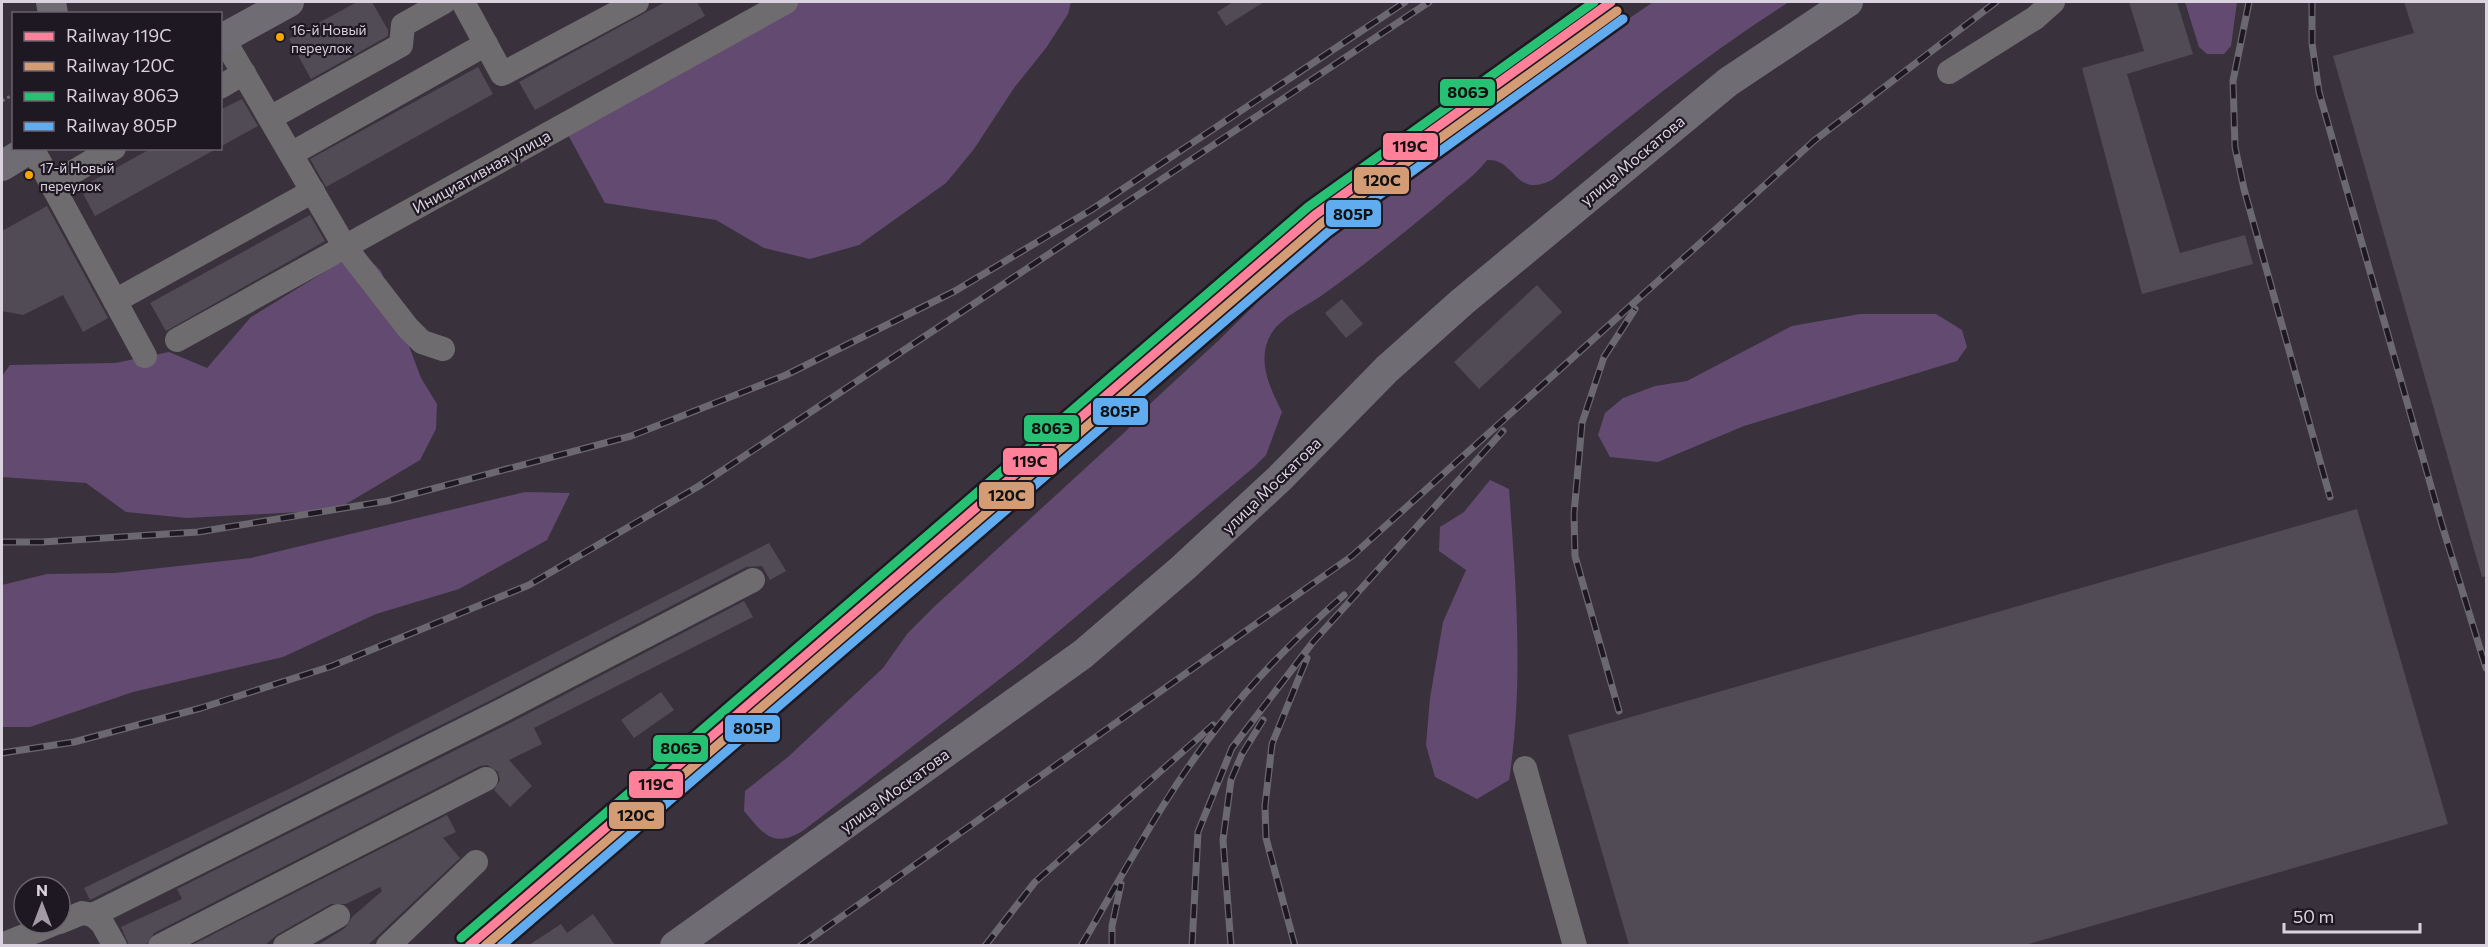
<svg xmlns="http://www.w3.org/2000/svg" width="2488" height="947" font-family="Commissioner,sans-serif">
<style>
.green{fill:#634a71}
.building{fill:#514b55}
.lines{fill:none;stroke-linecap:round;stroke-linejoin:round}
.path{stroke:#6d696e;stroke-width:3;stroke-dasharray:3 3;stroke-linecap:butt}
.minor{stroke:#6f6c70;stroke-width:24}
.major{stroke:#706c74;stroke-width:30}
.rail-casing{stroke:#6c686f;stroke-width:7}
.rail{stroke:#1e1822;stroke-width:4.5;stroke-dasharray:14;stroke-linecap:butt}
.rail-1-casing{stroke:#1e1822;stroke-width:14}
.rail-2-casing{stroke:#1e1822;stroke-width:14}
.rail-3-casing{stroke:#1e1822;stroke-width:14}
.rail-4-casing{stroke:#1e1822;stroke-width:14}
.rail-1{stroke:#ff8098;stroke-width:9}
.rail-2{stroke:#d39c74;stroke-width:9}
.rail-3{stroke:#26c172;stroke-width:9}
.rail-4{stroke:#60acee;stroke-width:9}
.bus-dot{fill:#f7a600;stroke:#1e1822;stroke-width:2}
.labels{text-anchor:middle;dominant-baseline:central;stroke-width:4.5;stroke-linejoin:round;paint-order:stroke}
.bus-label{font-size:14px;fill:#dbd2e0;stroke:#1e1822;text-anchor:start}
.street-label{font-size:16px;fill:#dbd2e0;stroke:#1e1822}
.line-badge{stroke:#1e1822;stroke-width:2}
.pale-badge-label{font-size:16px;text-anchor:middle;font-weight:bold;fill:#111}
</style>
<rect width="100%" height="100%" fill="#39323d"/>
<g class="green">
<polygon points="786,2 1071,2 1068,14 1046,48 1014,88 974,149 946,183 859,245 810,259 764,248 716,220 605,203 566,131"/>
<path d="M1653,2H1789C1705,55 1629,117 1552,180C1514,199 1516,158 1487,160C1474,177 1455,189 1440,203C1402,234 1365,265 1325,293C1308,306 1283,315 1271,334C1256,360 1270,388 1282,412L1266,455L1253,468L1022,662L804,830C774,849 764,835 744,811L745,791L788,757L883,668L907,634L935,606L1127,430L1152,402L1218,341L1301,259L1352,214L1416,166Z"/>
<polygon points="2185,2 2237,2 2231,46 2224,54 2207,54 2199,47"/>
<polygon points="363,253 381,271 421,378 437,404 436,429 420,460 336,510 187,518 126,512 86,483 2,477 2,376 10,365 115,363 169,352 207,368 251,317 334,266"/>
<polygon points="1860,314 1936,314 1962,330 1967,347 1957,361 1744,426 1658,462 1610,457 1598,435 1605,413 1623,398 1655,386 1687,381 1792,326"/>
<path d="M1490,480L1509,489C1516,585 1524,684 1509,780L1477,799L1435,777L1426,745L1430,698L1443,622L1466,570L1439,551L1440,527L1464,512Z"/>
<polygon points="525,492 570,493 547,540 459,589 376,614 283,657 133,692 30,727 2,727 2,585 47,574 115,573 251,558"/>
</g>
<g class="building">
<polygon points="357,2 372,2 388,30 388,36 311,79 289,39"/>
<polygon points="665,2 697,2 705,16 535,110 519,82"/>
<polygon points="1233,2 1264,2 1226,26 1217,12"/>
<polygon points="2129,2 2177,2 2193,54 2127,74 2180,253 2245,235 2253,264 2142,294 2082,68 2144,51"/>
<polygon points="2404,2 2487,2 2487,576 2482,577 2333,56 2414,33"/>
<polygon points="478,67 493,94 326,187 310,159"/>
<polygon points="242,99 258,126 220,147 220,110"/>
<polygon points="152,148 218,148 95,216 80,188"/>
<polygon points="47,206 108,318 83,332 63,295 23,315 2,311 2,231"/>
<polygon points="310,215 325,241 166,331 150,303"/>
<polygon points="1537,285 1562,312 1479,389 1454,362"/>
<polygon points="1342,299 1363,324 1346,338 1325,313"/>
<polygon points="2357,509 2448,824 2025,945 1629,945 1568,735"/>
<polygon points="769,543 786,571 770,580 762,566 746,567 497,697 90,900 84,888 295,786"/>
<polygon points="744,601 753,617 534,728 542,744 509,760 532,786 510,807 494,790 500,780 498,772 487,765 480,766 154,933 146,945 129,945 121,927 182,899 177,889 510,723"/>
<polygon points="661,692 674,710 634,738 621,720"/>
<polygon points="447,815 456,832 443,838 460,858 368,945 318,945 345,928 352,917 382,891 380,887 346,904 331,904 278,934 265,945 192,945"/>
<polygon points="593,914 615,945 529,945 561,924 567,933"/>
</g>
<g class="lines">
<polyline class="path" points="2,101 14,94"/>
<g class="minor">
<polyline points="463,2 502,74 637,2"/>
<polyline points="223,38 345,247 408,328 422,342 443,349"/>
<polyline points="1949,72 2035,18 2053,2"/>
<polyline points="220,87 244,73"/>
<polyline points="270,118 401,45 403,25 444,2"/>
<polyline points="32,148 145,356"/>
<polyline points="291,154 486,44"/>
<polyline points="68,175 114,148"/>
<polyline points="115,301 313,191"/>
<polyline points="177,340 786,2"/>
<polyline points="1525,768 1575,946"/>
<polyline points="93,915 102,923 115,946"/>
<polyline points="60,922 82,913 93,915 503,710 753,580"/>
<polyline points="2,945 56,923"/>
<polyline points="160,946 486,779"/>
<polyline points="285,946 338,916"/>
<polyline points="388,946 476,862"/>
</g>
<g class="major">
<polyline points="51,2 53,14"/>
<polyline points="220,40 289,2"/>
<polyline points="2,166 31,148"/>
<polyline points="675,946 1083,654 1184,567 1280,478 1387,369 1462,302 1728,82 1848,2"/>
</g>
<g class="rail-casing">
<g id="rail">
<polyline points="2249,2 2233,81 2235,147 2244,189 2330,497"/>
<polyline points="2312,2 2312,43 2319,92 2442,525 2486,668"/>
<polyline points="2,542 42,542 198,532 387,501 631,436 786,375 955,291 1091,210 1405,2"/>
<polyline points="1619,711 1575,556 1574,514 1582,423 1604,357 1635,309"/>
<polyline points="2,753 74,742 201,708 332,666 529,585 699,486 1429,2"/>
<polyline points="800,946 1352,556 1815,140 1996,2"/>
<polyline points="985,946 1035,882 1213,725"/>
<path d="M1081,946C1125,871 1166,792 1220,724C1256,677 1300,634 1344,595"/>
<polyline points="1112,946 1112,926 1121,884"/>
<polyline points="1192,946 1198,832 1232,748 1313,642 1503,431"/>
<polyline points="1231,946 1223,840 1231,780 1242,754 1263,720"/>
<polyline points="1295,946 1266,838 1265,806 1272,744 1307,658"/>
</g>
</g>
<use href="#rail" class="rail"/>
<g class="rail-1-casing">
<polyline id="rail-1" points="469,946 1315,215 1611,2"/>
</g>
<g class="rail-2-casing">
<polyline id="rail-2" points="485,946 1322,223 1617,11"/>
</g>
<g class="rail-3-casing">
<polyline id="rail-3" points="461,938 1308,207 1594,2"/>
</g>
<g class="rail-4-casing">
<polyline id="rail-4" points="501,946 1328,232 1623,19"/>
</g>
<use href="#rail-1" class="rail-1"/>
<use href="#rail-2" class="rail-2"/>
<use href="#rail-3" class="rail-3"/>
<use href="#rail-4" class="rail-4"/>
</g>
<g class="bus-dot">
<circle cx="280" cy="37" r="5"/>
<circle cx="29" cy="175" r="5"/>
</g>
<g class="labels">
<g class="bus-label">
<text x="291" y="29">16-й Новый<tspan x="291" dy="18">переулок</tspan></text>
<text x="40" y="167">17-й Новый<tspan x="40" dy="18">переулок</tspan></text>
</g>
<g class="street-label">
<text transform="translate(1632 160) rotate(-40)">улица Москатова</text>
<text transform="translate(481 171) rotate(-29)">Инициативная улица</text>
<text transform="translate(1271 485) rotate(-44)">улица Москатова</text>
<text transform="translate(894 790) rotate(-36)">улица Москатова</text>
</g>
</g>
<g class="line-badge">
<rect x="1439" y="78" width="57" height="29" rx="6" fill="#26c172"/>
<rect x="1382" y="132" width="57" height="29" rx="6" fill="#ff8098"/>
<rect x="1353" y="166" width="57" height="29" rx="6" fill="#d39c74"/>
<rect x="1325" y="199" width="57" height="29" rx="6" fill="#60acee"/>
<rect x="1092" y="397" width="57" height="29" rx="6" fill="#60acee"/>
<rect x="1023" y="414" width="57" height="29" rx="6" fill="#26c172"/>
<rect x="1002" y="447" width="56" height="29" rx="6" fill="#ff8098"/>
<rect x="978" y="481" width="57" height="29" rx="6" fill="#d39c74"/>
<rect x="724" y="714" width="57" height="29" rx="6" fill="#60acee"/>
<rect x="652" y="734" width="57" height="29" rx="6" fill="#26c172"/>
<rect x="628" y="770" width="56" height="29" rx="6" fill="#ff8098"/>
<rect x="608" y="801" width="57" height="29" rx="6" fill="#d39c74"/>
</g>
<g class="pale-badge-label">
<text x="1468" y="98">806Э</text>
<text x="1410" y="152">119С</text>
<text x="1382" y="186">120С</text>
<text x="1353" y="220">805Р</text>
<text x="1120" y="417">805Р</text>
<text x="1052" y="434">806Э</text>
<text x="1030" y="467">119С</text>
<text x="1007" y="501">120С</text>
<text x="753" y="734">805Р</text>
<text x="681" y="754">806Э</text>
<text x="656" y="790">119С</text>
<text x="636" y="821">120С</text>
</g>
<rect width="2488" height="947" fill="none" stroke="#dbd2e0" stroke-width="6"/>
<rect x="12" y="12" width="210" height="138" fill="#1e1822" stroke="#6a626e" stroke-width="1.5"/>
<rect x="24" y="32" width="30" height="9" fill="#ff8098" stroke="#6a626e" stroke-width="1.5"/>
<text x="66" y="42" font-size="18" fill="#dbd2e0">Railway 119С</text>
<rect x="24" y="62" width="30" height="9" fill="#d39c74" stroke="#6a626e" stroke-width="1.5"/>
<text x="66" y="72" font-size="18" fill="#dbd2e0">Railway 120С</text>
<rect x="24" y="92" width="30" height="9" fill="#26c172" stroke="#6a626e" stroke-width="1.5"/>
<text x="66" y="102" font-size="18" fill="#dbd2e0">Railway 806Э</text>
<rect x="24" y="122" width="30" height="9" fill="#60acee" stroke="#6a626e" stroke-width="1.5"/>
<text x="66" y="132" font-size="18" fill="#dbd2e0">Railway 805Р</text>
<g transform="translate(42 905)"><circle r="28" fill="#1e1822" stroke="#6a626e" stroke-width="1.5"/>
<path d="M0-4.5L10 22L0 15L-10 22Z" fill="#a29aa7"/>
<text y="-9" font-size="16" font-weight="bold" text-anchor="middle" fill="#dbd2e0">N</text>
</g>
<path d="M2284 923v9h136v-9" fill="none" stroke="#dbd2e0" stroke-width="3"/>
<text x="2293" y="923" font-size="18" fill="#dbd2e0" stroke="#1e1822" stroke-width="4.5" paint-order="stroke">50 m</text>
</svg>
